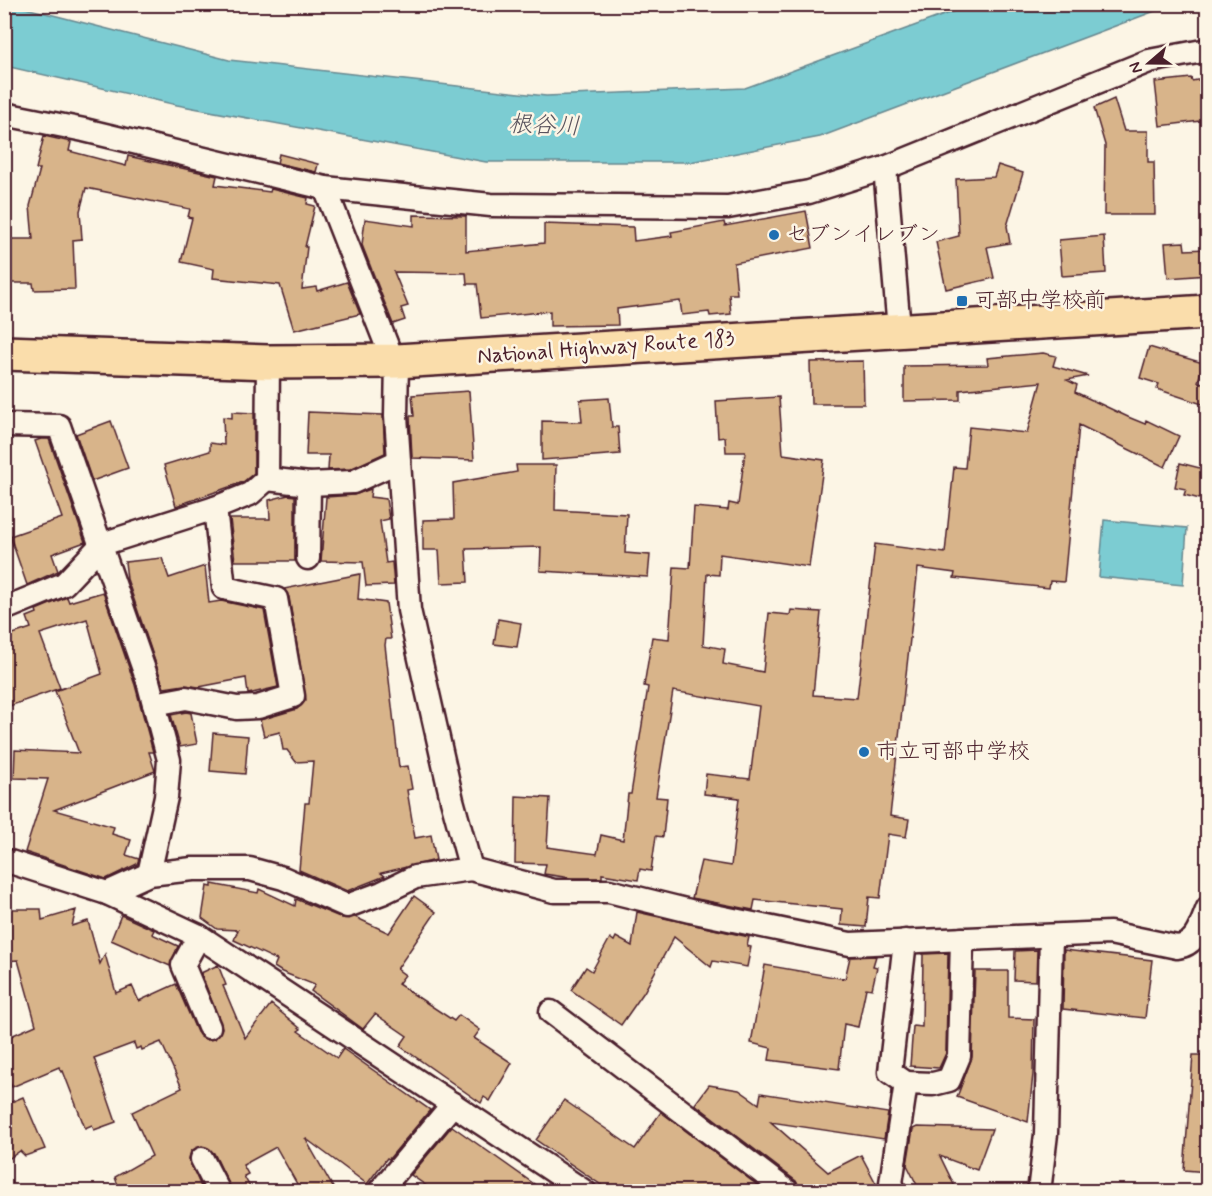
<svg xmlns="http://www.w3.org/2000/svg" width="1212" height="1196" font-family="Mynerve,'Klee One',sans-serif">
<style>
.water{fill:#7bccd2;stroke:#67878f;stroke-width:1.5}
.building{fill:#d8b48a;stroke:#4a1f2b;stroke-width:1.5}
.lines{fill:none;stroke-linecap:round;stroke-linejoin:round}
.street-casing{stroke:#4a1f2b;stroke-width:27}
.highway-casing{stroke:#4a1f2b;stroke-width:38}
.street{stroke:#fcf5e5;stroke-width:22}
.highway{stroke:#faddab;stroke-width:33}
.poi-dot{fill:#1f6fb2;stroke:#fcf5e5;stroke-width:2}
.labels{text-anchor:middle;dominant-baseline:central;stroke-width:5;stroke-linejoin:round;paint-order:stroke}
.poi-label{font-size:22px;fill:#4a1f2b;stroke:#fcf5e5;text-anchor:start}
.street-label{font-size:22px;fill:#4a1f2b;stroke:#fcf5e5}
.water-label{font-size:24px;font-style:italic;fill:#59535d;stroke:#fcf5e5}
</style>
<rect width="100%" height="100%" fill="#fcf5e5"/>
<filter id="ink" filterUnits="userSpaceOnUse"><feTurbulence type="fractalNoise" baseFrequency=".0167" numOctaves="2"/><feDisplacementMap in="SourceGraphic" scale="12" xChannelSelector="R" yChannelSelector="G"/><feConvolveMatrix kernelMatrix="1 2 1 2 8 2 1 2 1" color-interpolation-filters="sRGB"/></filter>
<g filter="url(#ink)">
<g class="water">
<polygon points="5,4 14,5 229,60 546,96 745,88 971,5 1171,5 820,137 690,162 486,162 177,105 5,66"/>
<polygon points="1104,520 1187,528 1183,585 1099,577"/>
</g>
<g class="building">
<polygon points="1191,78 1192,81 1203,79 1208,120 1160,126 1155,82"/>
<polygon points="1114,99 1124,131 1148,131 1148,162 1154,162 1155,215 1104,215 1105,145 1094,108"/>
<polygon points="44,136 71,142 69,151 126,166 128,156 217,176 215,185 270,192 271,189 308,198 307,204 315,206 305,247 307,247 302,289 316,287 317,291 347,282 360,314 294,330 280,285 213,278 214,269 181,262 192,218 188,217 190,209 86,188 80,211 82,239 73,240 75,289 34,290 33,283 4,283 4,239 33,239 30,206 40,169 36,169"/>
<polygon points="279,154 318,164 316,172 277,163"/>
<polygon points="998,165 1023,173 1007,226 1010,243 987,247 994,278 946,289 936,242 959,236 956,179 994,177"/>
<polygon points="806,211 813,248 734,263 737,294 729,294 731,314 710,316 709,312 682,315 680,301 617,309 618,325 550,326 550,311 481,318 477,284 467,284 466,273 394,272 408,306 401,308 405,320 393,324 362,245 365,219 414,226 414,215 466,216 466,251 544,243 544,224 633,227 634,241 672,236 671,232 724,222 725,226"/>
<polygon points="1104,236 1106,273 1062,276 1059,240"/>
<polygon points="1184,242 1185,250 1206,249 1208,275 1168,278 1165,243"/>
<polygon points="1149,347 1203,363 1198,382 1208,384 1208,406 1157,389 1159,384 1140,378"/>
<polygon points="1043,353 1056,356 1053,366 1088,376 1067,380 1077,385 1075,392 1128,417 1145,424 1146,420 1179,436 1165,467 1079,425 1064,582 1050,581 1049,588 954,578 955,573 918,568 890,816 909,819 906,837 888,834 880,898 869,897 866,927 841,925 842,909 755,900 753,910 692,898 701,861 731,866 739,798 704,794 706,774 750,779 759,706 673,691 656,797 667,798 663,837 656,836 651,871 640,869 638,880 602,874 602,878 571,878 544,874 546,864 515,863 516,796 550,798 547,847 597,854 601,835 623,840 628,794 631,794 648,687 644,686 652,637 669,639 674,567 690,568 694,507 728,510 729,503 738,505 745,452 726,452 725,437 718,438 716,401 779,397 783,454 824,460 809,567 720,554 719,575 707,574 703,645 725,649 723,664 763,672 769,613 790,615 791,610 821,612 813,695 857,698 875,544 945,553 954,467 965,468 969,427 1027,433 1041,382 960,390 960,400 904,401 904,366 988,365 987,358"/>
<polygon points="863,361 864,404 811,404 810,362"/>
<polygon points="469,391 474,460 412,458 410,416 414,416 412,395"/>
<polygon points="609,398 612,427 618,427 620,454 542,460 542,421 582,422 580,400"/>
<polygon points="232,412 254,413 254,473 243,482 176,506 164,465 210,451 210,443 224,445 223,417 232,418"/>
<polygon points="308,412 383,415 385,453 350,469 328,470 329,455 306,455"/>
<polygon points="111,421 128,468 92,481 76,434"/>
<polygon points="41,439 49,439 85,542 52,554 58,571 27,585 10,536 62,518 35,441"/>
<polygon points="1180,463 1208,470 1208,501 1184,495 1186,489 1175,487"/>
<polygon points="516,465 556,465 555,510 627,514 625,553 650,555 648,577 540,571 541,547 466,549 468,582 441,583 439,550 423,550 423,520 454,519 453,483 517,472"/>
<polygon points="371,489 370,497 386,499 389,519 380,521 386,563 392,562 394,585 366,586 363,562 321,561 326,497 354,495"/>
<polygon points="288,495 295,496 295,561 235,561 230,519 270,519 269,500"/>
<polygon points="162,558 169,578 205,566 209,603 221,601 264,610 278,687 248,694 246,678 199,687 184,685 164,688 127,579 125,562"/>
<polygon points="360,574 358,599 386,603 391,639 386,639 385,645 399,767 408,766 412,789 407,790 415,838 431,835 436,860 381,873 385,876 347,891 299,870 305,803 309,803 313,761 296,762 287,750 283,750 280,732 264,736 260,720 297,709 306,700 289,597 284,589"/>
<polygon points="103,592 135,685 153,752 149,752 155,771 54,810 114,827 112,834 131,840 126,855 139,859 137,864 106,879 25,852 48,779 14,778 15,750 79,753 55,691 102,674 87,619 40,634 60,688 4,708 4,637 31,628 27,617 37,613 36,610 67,597 69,602"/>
<polygon points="498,619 521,623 517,647 494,644"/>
<polygon points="186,712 191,713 197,744 180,747 171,715"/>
<polygon points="213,733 248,736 245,774 210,771"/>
<polygon points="212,884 258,893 259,889 295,906 296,899 342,918 355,917 389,933 414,896 436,912 397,969 405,975 398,984 454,1021 459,1015 480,1030 474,1038 512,1063 490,1101 484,1097 481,1103 400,1046 407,1036 375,1014 363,1029 311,991 315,985 282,972 274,967 277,960 234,940 238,930 217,929 202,918 207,886 212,887"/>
<polygon points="4,909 41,909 42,920 76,910 72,926 88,921 100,964 105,954 116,993 132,986 139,1001 176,984 197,1032 207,1040 215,1039 222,1028 201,973 218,965 226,985 223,986 245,1038 271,1004 301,1029 298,1031 337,1058 343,1049 430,1110 389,1159 387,1158 367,1184 305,1138 335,1191 301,1191 276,1147 243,1165 248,1174 244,1176 252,1191 232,1191 214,1153 202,1146 191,1151 189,1159 201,1187 193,1191 120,1191 115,1177 152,1156 132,1112 182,1088 161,1042 142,1050 141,1047 136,1049 134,1043 94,1058 116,1122 94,1130 92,1125 85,1128 63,1071 61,1072 59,1067 12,1087 4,1067 4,1039 36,1025 18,960 4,961"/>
<polygon points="637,912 749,937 747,946 751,947 747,967 713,961 711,967 674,937 644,992 621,1025 571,990 586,967 592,971 610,938 614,941 616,937 632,946"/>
<polygon points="121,915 154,930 152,934 178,946 170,966 111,940"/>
<polygon points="1037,950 1036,981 1014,980 1015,951"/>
<polygon points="1064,950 1152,960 1145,1018 1063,1009"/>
<polygon points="948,953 946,1053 939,1068 910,1066 913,1026 922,1027 923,954"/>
<polygon points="876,956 873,966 877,967 872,989 866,988 858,1027 844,1024 839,1069 769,1060 771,1048 751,1043 765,965 845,979 850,957"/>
<polygon points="975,971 1008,971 1008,1018 1034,1019 1033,1074 1028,1122 957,1097 972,1057"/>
<polygon points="1193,1055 1208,1055 1208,1172 1184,1170"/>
<polygon points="709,1085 739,1090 759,1104 761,1093 888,1113 884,1139 771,1122 828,1172 861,1155 880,1191 801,1191 796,1181 695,1104"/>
<polygon points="23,1097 45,1149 25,1156 20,1151 4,1162 4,1105"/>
<polygon points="564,1100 635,1149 661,1112 765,1191 610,1191 536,1140"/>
<polygon points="452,1126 544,1191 434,1191 411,1175"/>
<polygon points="917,1127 992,1129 977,1170 940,1156 957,1191 920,1191 907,1165 913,1129"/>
</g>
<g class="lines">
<g class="street-casing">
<g id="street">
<polyline points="4,114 84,130 325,188 491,205 728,207 809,192 885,168 1149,61 1208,50"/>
<polyline points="885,168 899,329"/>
<polyline points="325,188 393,361"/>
<polyline points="397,361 396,416 409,610 452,800 471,869"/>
<polyline points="4,425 59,426 148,681 169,760 166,797 149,874"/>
<polyline points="267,479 309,484 353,482 399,461"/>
<polyline points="308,558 309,484"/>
<polyline points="4,609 64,584 102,544 215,508 250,494 267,479 268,362"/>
<polyline points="154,704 186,698 237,708 258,707 293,696 276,599 224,588 215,508"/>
<polyline points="4,860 107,893 199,936 585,1192"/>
<path d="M107,893L149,874L193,869H250L283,878L347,906L382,893L415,877L471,869L554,891H609L690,911L850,944L1110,933L1177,947C1197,945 1201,924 1208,908"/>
<polyline points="199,936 183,965 209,1027"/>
<polyline points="551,1012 788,1192"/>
<polyline points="906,1083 933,1084 949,1080 959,1056 962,939"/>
<polyline points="202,1159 219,1192"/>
<polyline points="379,1192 453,1104"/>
<polyline points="895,1192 891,1183 906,1083 890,1072 905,941"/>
<polyline points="1039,1192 1046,1134 1051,936"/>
</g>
</g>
<g class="highway-casing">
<polyline id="highway" points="4,353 268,362 397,361 1208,312"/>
</g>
<use href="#street" class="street"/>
<use href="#highway" class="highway"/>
</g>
</g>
<g class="poi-dot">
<circle cx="774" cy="235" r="6"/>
<rect x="956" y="295" width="12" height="12" rx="3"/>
<circle cx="864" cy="752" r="6"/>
</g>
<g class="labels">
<g class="poi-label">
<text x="786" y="235">セブンイレブン</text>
<text x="974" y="301">可部中学校前</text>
<text x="876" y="752">市立可部中学校</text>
</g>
<g class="street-label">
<text transform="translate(606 348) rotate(-4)">National Highway Route 183</text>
</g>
<g class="water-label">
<text transform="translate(544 126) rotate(2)">根谷川</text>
</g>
</g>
<rect width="1212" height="1196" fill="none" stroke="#fcf5e5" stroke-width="24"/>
<rect x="12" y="12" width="1188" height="1172" fill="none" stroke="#4a1f2b" stroke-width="2" filter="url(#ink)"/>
<g transform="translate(1149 63) rotate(250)" stroke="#fcf5e5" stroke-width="4.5" paint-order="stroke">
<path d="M0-4.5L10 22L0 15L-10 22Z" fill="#4a1f2b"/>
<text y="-9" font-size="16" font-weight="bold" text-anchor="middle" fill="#4a1f2b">N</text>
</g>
</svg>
